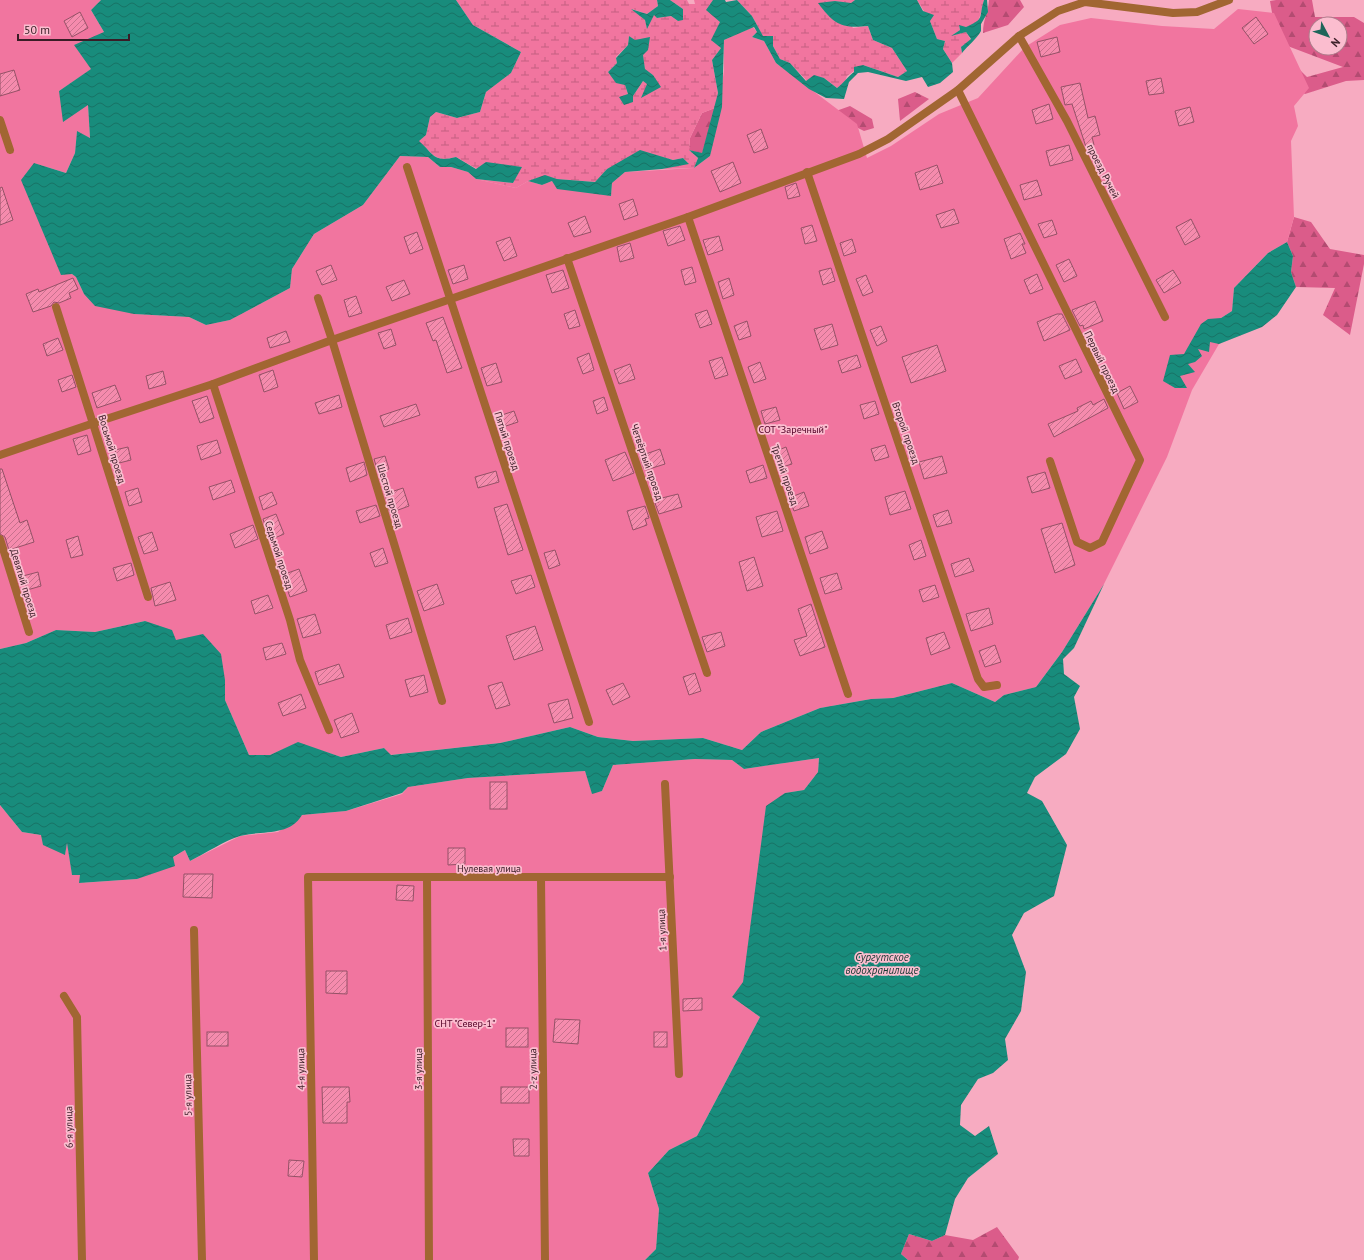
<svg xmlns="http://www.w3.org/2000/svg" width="1364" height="1260" font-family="'PT Sans',sans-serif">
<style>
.forest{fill:url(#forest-firs);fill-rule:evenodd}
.wetland{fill:url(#wetland-marsh);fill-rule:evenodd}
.garden{fill:#f1759f}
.water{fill:url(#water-waves)}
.building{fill:url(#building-hatch);stroke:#945166}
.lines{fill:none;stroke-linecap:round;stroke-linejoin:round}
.minor{stroke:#a16632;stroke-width:8}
.labels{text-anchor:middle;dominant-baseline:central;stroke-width:3.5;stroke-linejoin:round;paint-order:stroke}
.street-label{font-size:10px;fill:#391d26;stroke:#fbbdcf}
.park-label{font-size:10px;fill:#520026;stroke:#fbbdcf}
.water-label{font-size:11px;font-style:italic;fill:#183832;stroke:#fbbdcf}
</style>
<defs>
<pattern id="forest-firs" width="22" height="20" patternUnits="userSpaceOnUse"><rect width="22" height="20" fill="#db5c8a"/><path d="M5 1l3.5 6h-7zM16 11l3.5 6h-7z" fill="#b34b71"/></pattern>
<pattern id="wetland-marsh" width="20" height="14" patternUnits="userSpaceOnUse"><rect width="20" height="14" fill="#f1759f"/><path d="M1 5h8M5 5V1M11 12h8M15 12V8" fill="none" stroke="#c45f81"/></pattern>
<pattern id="water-waves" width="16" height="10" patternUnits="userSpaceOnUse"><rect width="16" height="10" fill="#188c7c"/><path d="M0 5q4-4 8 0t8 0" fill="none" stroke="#177265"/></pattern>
<pattern id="building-hatch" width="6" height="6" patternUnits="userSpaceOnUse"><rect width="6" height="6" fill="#f58bad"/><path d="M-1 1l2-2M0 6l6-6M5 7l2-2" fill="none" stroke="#c7718d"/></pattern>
</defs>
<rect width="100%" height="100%" fill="#f7abc1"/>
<g class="forest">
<path d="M989,0H1020L1024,7L1008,25L983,33C983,19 988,14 989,0Z"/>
<path d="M1276,0H1312L1315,17H1354L1364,23V80L1346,81L1305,94L1290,86L1292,62L1307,77L1343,67L1277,42L1270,1ZM1316,24H1340V48H1316Z"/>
<polygon points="809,89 836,111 850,106 872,119 874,128 864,131 850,124 834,130"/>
<polygon points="915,92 929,99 900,121 898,99"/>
<polygon points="715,108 702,154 689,150 690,138 702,113"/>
<polygon points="1294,217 1311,222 1330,249 1364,255 1364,264 1350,335 1323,315 1335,288 1296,287 1291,272 1293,256 1287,242"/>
<polygon points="997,1227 1019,1257 1018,1260 908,1260 901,1254 909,1234 932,1241 945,1235 973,1240"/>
</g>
<g class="wetland">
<path d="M456,0H657L658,6L647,14L632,9L645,20L647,28L654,14L657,18L671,16L678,21L683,9L670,0H687L689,4H695L694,0H713L720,22L721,48L712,60L718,93L715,108L702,113L690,138L689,150L698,158L694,168L662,169L688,163L683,158L673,160L662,157L607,169L595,182L557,179L545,176L528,181L516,188L476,179L513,183L521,167L503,165L477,169L456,157C433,163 434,153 418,141L426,135L430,117L436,112L457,118L480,112L486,92L511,73L521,52L473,25ZM629,36C641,44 643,56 645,70L653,75L642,98L648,84L643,81L633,96L628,94L625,85L608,72L617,63L616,57L628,45Z"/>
<polygon points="737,0 855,0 852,4 835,1 853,28 868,26 873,40 892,48 907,71 898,77 863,65 847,76 845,82 837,88 824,78 807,81 790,63 780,59 773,46 763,37 752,16"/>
<path d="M917,0H984C980,14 981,31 959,26L960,30L953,35L966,32L971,40L961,47L962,53L952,63L943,49L945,41L937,39L930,21Z"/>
</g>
<g class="garden">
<polygon points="0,0 101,0 91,10 104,32 92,69 59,91 88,104 90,138 77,132 75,153 66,173 34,163 72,274 76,277 84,294 134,314 189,317 206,325 230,320 290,288 292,269 314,234 363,205 400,156 428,157 440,167 451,167 468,172 476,179 516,188 528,181 542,185 552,181 611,195 612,183 625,172 694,168 710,156 724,71 724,40 753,27 757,32 752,37 764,41 776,63 857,124 867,158 891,146 939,114 978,98 1025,47 1060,25 1091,18 1162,26 1214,29 1238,9 1274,13 1309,88 1294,106 1298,126 1291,141 1294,217 1287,242 1268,253 1234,288 1232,311 1221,318 1219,344 1192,390 1167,457 1104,584 1062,652 1036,687 1004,695 995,702 952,683 893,698 871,699 820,708 761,732 742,750 703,738 633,741 598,737 570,727 500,743 390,755 384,748 341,757 298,743 270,755 249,755 225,700 225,680 175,640 145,621 95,632 56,630 26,643 0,649"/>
<polygon points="819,758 818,772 804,790 785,793 750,937 743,983 732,997 760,1017 697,1136 669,1150 648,1173 659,1209 656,1249 645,1260 0,1260 0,805 22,832 41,835 65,855 67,841 72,874 80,874 80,883 137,879 185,850 190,861 240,836 278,832 302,815 346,811 402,794 408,787 468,778 585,771 592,793 602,791 613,765 695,759 732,760 744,769"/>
</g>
<g class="water">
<path d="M101,0H456L473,25L521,52L511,73L486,92L480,112L457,118L436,112L430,117L426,135L419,141C434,154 433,163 456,157L476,169L486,162L522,167L513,183L476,179L468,172L451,167H440L428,157L400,156L363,205L314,234L292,269L290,288L230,320L206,325L189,317L134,314L95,306L84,294L76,277L72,274L61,275L21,180L34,163L66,173L75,153L77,131L90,138L88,105L63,122L59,91L91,69L74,45L104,32L91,10Z"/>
<polygon points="657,0 670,0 683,9 683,20 678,21 671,16 657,18 654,15 647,29 645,20 631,9 647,14 658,6"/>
<path d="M713,0H725L726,2L737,0L752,16L763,36H773V46L780,59L790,63L806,81L814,75L824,78L837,88C844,83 847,77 854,72V67L863,65L898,77L907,71L892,48L873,40L868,26C841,29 834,24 818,3L835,1L851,3L855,0H917L923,11L934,15L930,21L937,39L945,41L943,49L952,63L953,72L940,83L928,87L922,77L906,81L868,72L858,73L849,82L844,99L826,98L809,89L776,63L764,41L752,37L757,32L754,27L724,40L722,107L710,156L694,168L698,158L689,150L702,153L718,93L712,60L721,48L711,40L720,22L706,10Z"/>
<path d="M984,0H987L988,12L981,24V31C976,40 968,45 962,53L961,47L971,39L966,32L951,36L960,30L959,25L966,27C986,18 978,18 984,0Z"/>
<polygon points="629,36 635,40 650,37 648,50 643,55 645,69 653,75 661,87 641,98 647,84 643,81 633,96 633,102 624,105 619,97 628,94 625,85 616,83 608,72 617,63 616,58 628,45"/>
<polygon points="640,150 673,160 683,158 689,164 662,169 625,172 612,183 611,196 557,189 552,181 542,185 528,181 545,175 557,179 595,182 607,169"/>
<polygon points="1287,242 1293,256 1291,272 1296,287 1277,315 1262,327 1219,344 1210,342 1209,352 1198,349 1202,356 1195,362 1188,364 1195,372 1180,376 1187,388 1175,388 1163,381 1170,355 1184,354 1201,324 1208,319 1221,318 1232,311 1234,288 1268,253"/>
<path d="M1104,584L1074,648L1063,659L1064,674L1080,686L1074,697L1080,729L1066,754L1035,777L1027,793L1042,801L1067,845L1054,896L1024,913L1012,935L1026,972L1021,1011L1005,1039L1008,1060L993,1073L978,1079L961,1105L960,1125L975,1136L989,1126L998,1154L968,1178L955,1199L945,1235L932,1241L909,1234L901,1254L908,1260H645L656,1249L659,1209L648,1173L669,1150L697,1136L760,1017L732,997L743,982L766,806L785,793L804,790L818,772L819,758L744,769L732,760L695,759L613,765L602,791L592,794L585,771L468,778L408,787L402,793L346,811L302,815C289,837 262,830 240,836C226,840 204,854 190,861L185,850L173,857L175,866L137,879L79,883L80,875H72L67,843L65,855L43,845L41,835L22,832L0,805V649L26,643L56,630L95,632L145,621L172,630L176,640L203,634L221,654L225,680V700L249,755H270L298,742L341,757L384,748L391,755L500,743L570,727L598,737L633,741L703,738L742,750L761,732L820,708L871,699L893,698L952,683L995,702L1004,695L1036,687L1062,652Z"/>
</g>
<g class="building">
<polygon points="80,12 88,28 72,37 64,21"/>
<polygon points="1256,17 1268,34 1254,44 1242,28"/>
<polygon points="1057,37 1060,52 1041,57 1037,42"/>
<polygon points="14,70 20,90 0,96 0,74"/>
<polygon points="1161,78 1164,93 1149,95 1146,81"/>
<polygon points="1080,83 1088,118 1095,116 1100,135 1092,137 1094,145 1086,147 1072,104 1065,105 1061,87"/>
<polygon points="1049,104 1053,119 1036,124 1032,110"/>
<polygon points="1190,107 1194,122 1179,126 1175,111"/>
<polygon points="761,129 768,148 754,153 747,135"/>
<polygon points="1069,145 1073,160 1050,166 1046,151"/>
<polygon points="733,162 741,183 720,192 711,171"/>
<polygon points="937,165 943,183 920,190 915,173"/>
<polygon points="1037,180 1042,195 1024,200 1020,185"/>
<polygon points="796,183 800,196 788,199 785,187"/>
<polygon points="2,187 13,220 0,225 0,188"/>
<polygon points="633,199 638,215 624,220 619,204"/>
<polygon points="954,209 959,223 941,228 936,215"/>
<polygon points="585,216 591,232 574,237 568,223"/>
<polygon points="1191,219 1200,237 1185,245 1176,227"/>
<polygon points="1052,220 1057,234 1044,238 1038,224"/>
<polygon points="812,225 817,241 805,244 801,228"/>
<polygon points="680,226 685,240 668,246 663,231"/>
<polygon points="417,232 423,249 410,254 404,237"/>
<polygon points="1020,233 1025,244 1022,244 1026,253 1011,259 1004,239"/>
<polygon points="719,236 723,250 708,255 703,240"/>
<polygon points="510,237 517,256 504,261 496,242"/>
<polygon points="852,239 856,252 844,256 840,243"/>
<polygon points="630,243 634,258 620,262 617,247"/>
<polygon points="1069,259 1077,276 1064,282 1056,265"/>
<polygon points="331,265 337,280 322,285 316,271"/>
<polygon points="464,265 468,279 453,284 448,270"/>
<polygon points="692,267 696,282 685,285 681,270"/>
<polygon points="831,268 835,281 823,285 819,271"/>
<polygon points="563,270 569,288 552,293 546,275"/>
<polygon points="1173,270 1181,283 1164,293 1156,280"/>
<polygon points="1037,274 1043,289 1030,294 1024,280"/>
<polygon points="866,275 873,292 863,296 856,279"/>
<polygon points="73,278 78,289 69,293 71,298 59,303 54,302 51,306 33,312 26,294 38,289 39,292"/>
<polygon points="729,278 734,295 723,299 718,282"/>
<polygon points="404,280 410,294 392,301 386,287"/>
<polygon points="356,296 362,313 349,317 344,300"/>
<polygon points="1095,301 1103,321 1084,329 1083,325 1080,326 1072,310"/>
<polygon points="575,310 580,326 569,329 564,314"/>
<polygon points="707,310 712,324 700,328 695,314"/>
<polygon points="1057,314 1062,314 1070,330 1044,341 1037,322"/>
<polygon points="443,317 462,368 447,373 436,340 433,341 426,323"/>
<polygon points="747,321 751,336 739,340 734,326"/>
<polygon points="832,324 838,345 821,350 814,329"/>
<polygon points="881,326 887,341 877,346 870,330"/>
<polygon points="391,329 396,345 384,349 378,333"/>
<polygon points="286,331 290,342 270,348 267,338"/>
<polygon points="58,338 63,350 47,356 43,344"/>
<polygon points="937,345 946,371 911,383 902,357"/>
<polygon points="589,353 594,370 583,374 577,358"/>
<polygon points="857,355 861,367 842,373 838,361"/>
<polygon points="722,357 728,375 715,379 709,361"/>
<polygon points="1076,359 1082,372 1065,379 1059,366"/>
<polygon points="760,362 766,379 754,383 748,367"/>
<polygon points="496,363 502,382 487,386 481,368"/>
<polygon points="630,364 635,379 619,384 614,370"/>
<polygon points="273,370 278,387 264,392 259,375"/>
<polygon points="163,371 166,384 149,389 146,376"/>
<polygon points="72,375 76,387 62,392 58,380"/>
<polygon points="115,385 121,400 97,408 92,393"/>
<polygon points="1130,386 1138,402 1124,409 1117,393"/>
<polygon points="339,395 342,407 319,414 315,403"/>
<polygon points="207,396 214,418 200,423 192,401"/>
<polygon points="604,397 608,410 597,414 593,401"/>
<polygon points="1104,399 1108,408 1054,437 1048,424 1078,411 1077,408 1091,401 1093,405"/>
<polygon points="875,401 879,414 864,419 860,405"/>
<polygon points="416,404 420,415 384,427 380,416"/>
<polygon points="776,407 780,420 765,424 761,411"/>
<polygon points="514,411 518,422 503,427 499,416"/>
<polygon points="87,435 91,451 78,455 73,439"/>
<polygon points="217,440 221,453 201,460 197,446"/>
<polygon points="885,445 889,457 875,461 871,449"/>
<polygon points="128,447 131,460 119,463 115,450"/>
<polygon points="786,447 792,464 779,468 774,452"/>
<polygon points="660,449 665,464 646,470 644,469 640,456"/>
<polygon points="625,452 634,473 613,481 605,460"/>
<polygon points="385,456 389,469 378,472 374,459"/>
<polygon points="942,456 947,473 924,479 919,462"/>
<polygon points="364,462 367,475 350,482 346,468"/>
<polygon points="763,465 767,478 750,483 746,471"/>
<polygon points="0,469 2,469 20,523 27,520 34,542 9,550 5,537 0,534"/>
<polygon points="496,471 499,482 478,488 475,477"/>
<polygon points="1045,472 1050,488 1032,493 1027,477"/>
<polygon points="231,480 235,492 213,500 209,487"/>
<polygon points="138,488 142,502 129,506 125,492"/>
<polygon points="403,488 409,506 390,513 385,494"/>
<polygon points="905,491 911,509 890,515 885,497"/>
<polygon points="272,492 277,504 263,510 259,497"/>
<polygon points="804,492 809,506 794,511 789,498"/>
<polygon points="678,494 682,507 659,514 655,503 659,502 658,499"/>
<polygon points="507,504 523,550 508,555 494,508"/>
<polygon points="376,505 380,516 360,523 356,511"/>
<polygon points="645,506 649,518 645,519 647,525 633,530 627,511"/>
<polygon points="948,510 952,523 937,527 933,515"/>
<polygon points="777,511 783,531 762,537 756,517"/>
<polygon points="276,514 284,534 270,540 263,519"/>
<polygon points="1062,523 1075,565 1055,573 1041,529"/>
<polygon points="253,525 258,539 235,548 230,534"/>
<polygon points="822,531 828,548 810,554 805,537"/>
<polygon points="152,532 158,550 144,554 138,537"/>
<polygon points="78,536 83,555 71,558 66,540"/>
<polygon points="921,540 926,556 914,560 909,545"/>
<polygon points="383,548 388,563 375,567 370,553"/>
<polygon points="555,550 560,565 549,569 544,553"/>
<polygon points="754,557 763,586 747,591 739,562"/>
<polygon points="969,558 974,571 955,577 951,564"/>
<polygon points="131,563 134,575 117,581 113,568"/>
<polygon points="299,569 307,591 290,597 282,575"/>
<polygon points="38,572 41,586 27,590 23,576"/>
<polygon points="837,573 842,589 825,594 820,578"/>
<polygon points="531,575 535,587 516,594 511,581"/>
<polygon points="170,582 176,600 155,606 151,588"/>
<polygon points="437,584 444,604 424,611 417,591"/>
<polygon points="935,585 939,597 923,602 919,590"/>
<polygon points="268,595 273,608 255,614 251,601"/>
<polygon points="811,604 825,647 800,656 794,640 807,636 798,609"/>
<polygon points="989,608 993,624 971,631 966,614"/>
<polygon points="315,614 321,633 303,638 297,619"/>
<polygon points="408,618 412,632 390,639 386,625"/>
<polygon points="535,626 543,650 514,660 506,636"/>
<polygon points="721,632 725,646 707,652 702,637"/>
<polygon points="944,632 950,648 931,655 926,638"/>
<polygon points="282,643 286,654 266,660 263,648"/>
<polygon points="995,645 1001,662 985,667 979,651"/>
<polygon points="339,664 344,677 319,685 315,672"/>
<polygon points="695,673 701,691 689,695 683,677"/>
<polygon points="424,675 428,692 410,697 405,680"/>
<polygon points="502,682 510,705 496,709 488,686"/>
<polygon points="623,683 630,697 613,705 606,690"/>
<polygon points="301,694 306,708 283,716 278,703"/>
<polygon points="568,699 573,718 554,723 548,704"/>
<polygon points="352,713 359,732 341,738 334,720"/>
<rect x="490" y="782" width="17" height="27"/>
<polygon points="448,848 465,848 465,864 448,865"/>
<polygon points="184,874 213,874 212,898 183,897"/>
<polygon points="397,885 414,886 413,901 396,900"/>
<polygon points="326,971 347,971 347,994 326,993"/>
<polygon points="702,998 702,1010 683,1011 683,999"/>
<polygon points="555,1019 580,1020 578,1044 553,1042"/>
<rect x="506" y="1028" width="22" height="19"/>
<rect x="207" y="1032" width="21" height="14"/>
<rect x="654" y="1032" width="13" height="15"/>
<polygon points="322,1087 349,1087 350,1102 347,1102 347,1123 323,1123"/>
<rect x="501" y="1087" width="28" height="16"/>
<polygon points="513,1139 529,1139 529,1156 514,1156"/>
<polygon points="289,1160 304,1161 302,1177 288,1176"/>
</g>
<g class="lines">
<g class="minor">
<polyline points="1019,36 1067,121 1165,317"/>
<polyline points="958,90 1140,460 1102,542 1090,548 1077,542 1050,461"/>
<polyline points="0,120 10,150"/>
<polyline points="407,167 589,722"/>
<polyline points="807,172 978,679 984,687 997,685"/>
<polyline points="688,217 848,694"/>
<polyline points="567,258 707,673"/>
<polyline points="318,298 332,340 442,701"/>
<polyline points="56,307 148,597"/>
<polyline points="213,384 290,620 300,660 329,730"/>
<polyline points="0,455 94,423 213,384 332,340 688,217 859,154 888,139 958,90 1019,36 1058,11 1085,2 1173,13 1197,12 1229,0"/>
<polyline points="0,539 29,632"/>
<polyline points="665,784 679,1074"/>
<polyline points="427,878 429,1260"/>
<polyline points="541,878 545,1260"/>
<polyline points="194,930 202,1260"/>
<polyline points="64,996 77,1017 82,1260"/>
<polyline points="314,1260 308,877 670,877"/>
</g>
</g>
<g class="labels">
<g class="street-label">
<text transform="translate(1103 171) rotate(63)">проезд Ручей</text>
<text transform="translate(1102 362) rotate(64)">Первый проезд</text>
<text transform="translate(906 433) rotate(71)">Второй проезд</text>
<text transform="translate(507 441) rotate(72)">Пятый проезд</text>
<text transform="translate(112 449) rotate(73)">Восьмой проезд</text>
<text transform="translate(647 462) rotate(71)">Четвёртый проезд</text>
<text transform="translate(785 475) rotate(71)">Третий проезд</text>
<text transform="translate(390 496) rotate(73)">Шестой проезд</text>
<text transform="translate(279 555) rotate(72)">Седьмой проезд</text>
<text transform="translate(24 583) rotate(73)">Девятый проезд</text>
<text x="489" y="868">Нулевая улица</text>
<text transform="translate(662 930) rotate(-93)">1-я улица</text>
<text transform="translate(301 1069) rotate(-91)">4-я улица</text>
<text transform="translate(418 1069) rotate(-90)">3-я улица</text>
<text transform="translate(533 1069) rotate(-91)">2-z улица</text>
<text transform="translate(188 1095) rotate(-91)">5-я улица</text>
<text transform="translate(69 1127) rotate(-91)">6-я улица</text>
</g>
<g class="park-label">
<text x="793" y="429">СОТ "Заречный"</text>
<text x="465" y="1023">СНТ "Север-1"</text>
</g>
<g class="water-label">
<text x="882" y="957">Сургутское<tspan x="882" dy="13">водохранилище</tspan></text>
</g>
</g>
<g transform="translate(1328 36) rotate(131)"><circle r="19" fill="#fbbdcf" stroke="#ad7d8b"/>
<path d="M0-3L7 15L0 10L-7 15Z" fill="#1e655a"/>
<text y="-6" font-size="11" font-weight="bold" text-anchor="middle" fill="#391d26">N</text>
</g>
<path d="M18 34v6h111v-6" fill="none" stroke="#391d26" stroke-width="2"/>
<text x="24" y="34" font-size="12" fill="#391d26" stroke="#fbbdcf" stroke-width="3" paint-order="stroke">50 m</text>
</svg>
